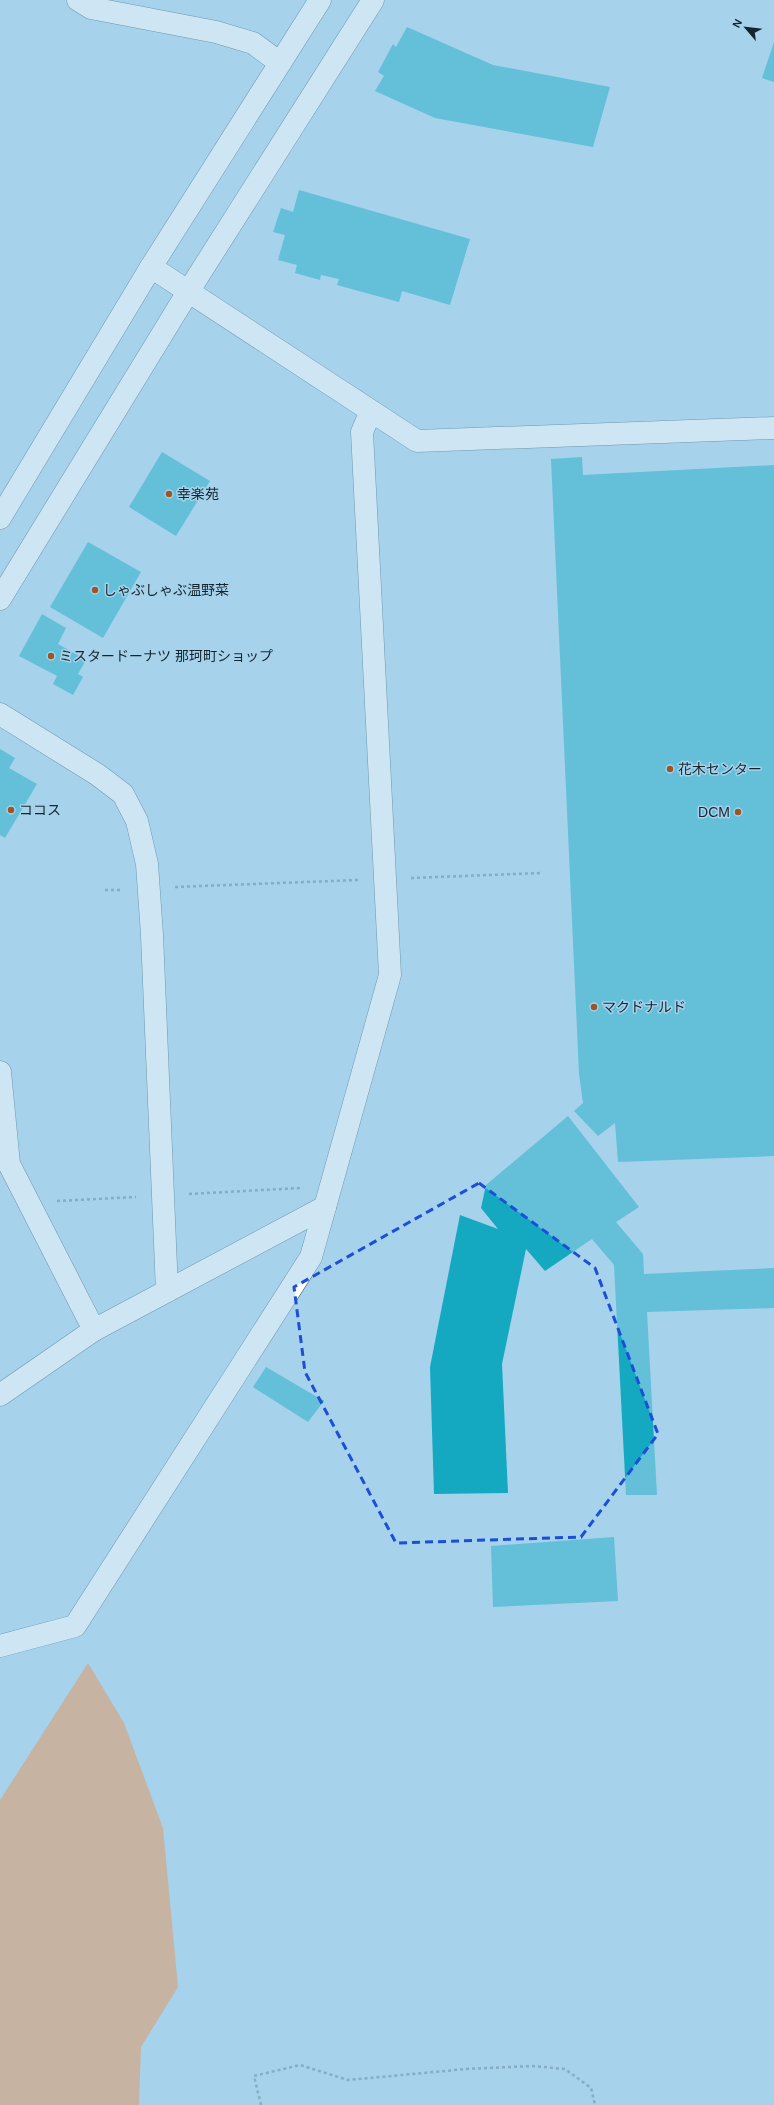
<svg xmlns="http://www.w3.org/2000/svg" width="774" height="2105" font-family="Arial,'Noto Sans JP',sans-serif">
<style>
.green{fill:#ee8e4b}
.building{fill:#14a9c1}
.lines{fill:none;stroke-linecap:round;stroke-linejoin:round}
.minor-casing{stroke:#2a5267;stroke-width:23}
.path{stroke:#608091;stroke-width:2.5;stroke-dasharray:3 3;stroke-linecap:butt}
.minor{stroke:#fff;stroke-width:22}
.marked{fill:none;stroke:#1d4ed8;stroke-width:3;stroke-dasharray:8 5;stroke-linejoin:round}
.poi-dot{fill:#995626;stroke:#a6d2eb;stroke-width:1.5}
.labels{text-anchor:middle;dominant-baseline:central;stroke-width:3;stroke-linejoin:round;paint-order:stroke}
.poi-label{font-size:14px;fill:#14252f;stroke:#a6d2eb;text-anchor:start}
</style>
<rect width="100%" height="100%" fill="#a6d2eb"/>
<polygon class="green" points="88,1663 124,1723 163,1828 178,1987 141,2047 139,2105 0,2105 0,1800"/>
<g class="building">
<polygon points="407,27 493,65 610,87 593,147 435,118 375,91 384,76 378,72 393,44 396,47"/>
<polygon points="774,42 774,82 762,78"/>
<polygon points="299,190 470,239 450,305 402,291 399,302 337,285 339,279 321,275 320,280 295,273 297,265 278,260 285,235 273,232 281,208 293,212"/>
<polygon points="162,452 210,481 176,536 129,507"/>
<polygon points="582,457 583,475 774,465 774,1156 618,1162 615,1123 598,1136 574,1111 583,1103 579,1074 551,459"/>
<polygon points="88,542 141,572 103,638 50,607"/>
<polygon points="42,614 66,628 58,644 86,660 78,674 83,677 73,695 53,684 57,676 19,656"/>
<polygon points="0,749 15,758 9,768 37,784 5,838 0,835"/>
<polygon points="568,1116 639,1207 616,1222 643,1254 644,1274 774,1268 774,1308 647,1312 657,1495 626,1495 614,1265 592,1239 545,1271 526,1249 502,1364 508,1493 434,1494 430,1367 460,1215 498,1229 481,1208 486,1185"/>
<polygon points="266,1367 324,1401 308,1422 253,1387"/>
<polygon points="614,1537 618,1601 493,1607 491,1546"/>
</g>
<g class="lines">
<g class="minor-casing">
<g id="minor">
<polyline points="78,0 91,8 216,32 253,43 280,63"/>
<polyline points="151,267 417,441 774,428"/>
<polyline points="0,518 151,267 320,0"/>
<polyline points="0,599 188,292 373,0"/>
<polyline points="0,714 98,775 123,794 137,821 147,864 152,935 167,1291"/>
<polyline points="0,1072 9,1164 94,1330 325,1207"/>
<polyline points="0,1395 94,1330"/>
<polyline points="0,1646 75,1626 311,1257 390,975 362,432 371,411"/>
</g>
</g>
<g class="path">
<polyline points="411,878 541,873"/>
<polyline points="175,887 358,880"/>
<polyline points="105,890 122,890"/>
<polyline points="189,1194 300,1188"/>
<polyline points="57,1201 136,1197"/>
<polyline points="261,2105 254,2076 300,2065 348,2080 466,2069 532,2066 565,2069 591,2088 595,2105"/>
</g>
<use href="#minor" class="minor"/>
</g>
<path d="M0 0H774V2105H0ZM479,1183L595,1268L658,1434L581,1537L396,1543L305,1372L294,1287Z" fill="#a6d2eb" fill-opacity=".55" fill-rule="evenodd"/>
<path class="marked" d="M479,1183L595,1268L658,1434L581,1537L396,1543L305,1372L294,1287Z"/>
<g class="poi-dot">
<circle cx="169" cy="494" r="4"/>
<circle cx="95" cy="590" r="4"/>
<circle cx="51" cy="656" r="4"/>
<circle cx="670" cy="769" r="4"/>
<circle cx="11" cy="810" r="4"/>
<circle cx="738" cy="812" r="4"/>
<circle cx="594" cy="1007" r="4"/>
</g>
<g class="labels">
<g class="poi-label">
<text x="177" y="494">幸楽苑</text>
<text x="103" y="590">しゃぶしゃぶ温野菜</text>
<text x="59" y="656">ミスタードーナツ 那珂町ショップ</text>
<text x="678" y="769">花木センター</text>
<text x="19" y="810">ココス</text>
<text x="730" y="812" text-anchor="end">DCM</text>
<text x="602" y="1007">マクドナルド</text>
</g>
</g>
<g transform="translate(746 28) rotate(298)" stroke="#a6d2eb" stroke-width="3" paint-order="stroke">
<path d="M0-3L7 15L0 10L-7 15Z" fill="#14252f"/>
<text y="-6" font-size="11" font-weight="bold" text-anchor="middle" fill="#14252f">N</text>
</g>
</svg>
